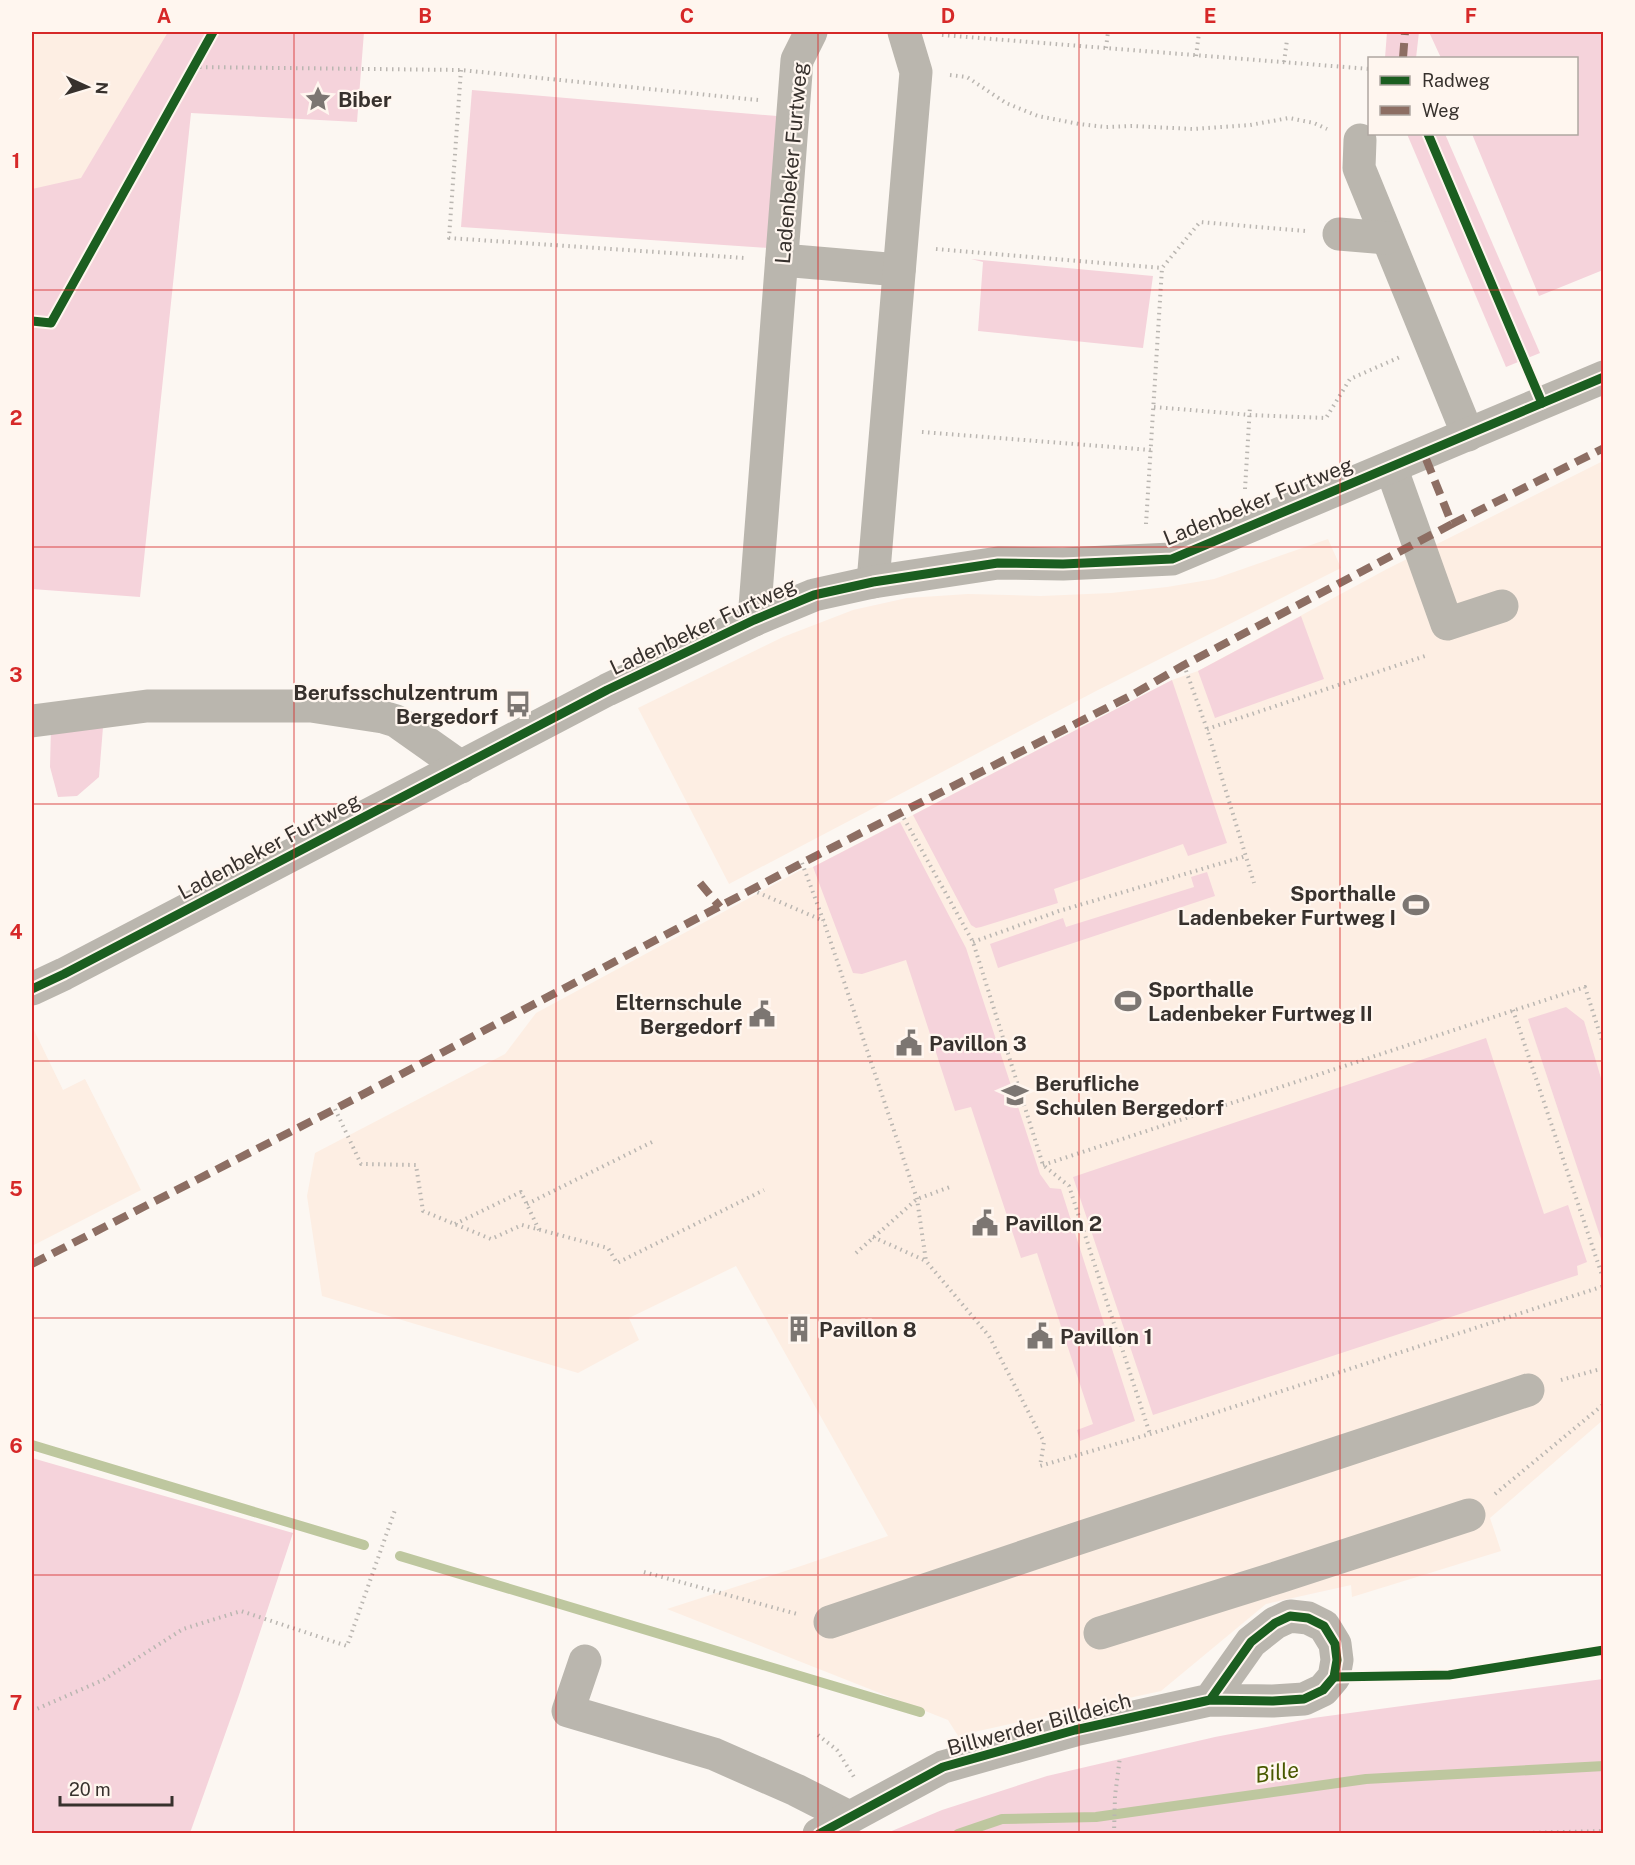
<svg xmlns="http://www.w3.org/2000/svg" width="1635" height="1865" font-family="'Public Sans',sans-serif">
<style>
.built{fill:#fdeee3}
.green{fill:#f5d3db}
.lines{fill:none;stroke-linecap:round;stroke-linejoin:round}
.stream{stroke:#bec79f;stroke-width:10}
.path{stroke:#bab6b1;stroke-width:4;stroke-dasharray:1.5 4.5;stroke-linecap:butt}
.minor{stroke:#bab6ae;stroke-width:33}
.quiet{stroke:#8d6e63;stroke-width:8;stroke-dasharray:15 8;stroke-linecap:butt}
.cycleway-casing{stroke:#fff6ef;stroke-width:13}
.cycleway{stroke:#1b5e20;stroke-width:9}
.grid{fill:none;stroke:#d62828;stroke-width:1.5;stroke-opacity:0.55}
.labels{text-anchor:middle;dominant-baseline:central;stroke-width:4.5;stroke-linejoin:round;paint-order:stroke}
.poi-label{font-size:21px;font-weight:bold;fill:#37312d;stroke:#fff6ef;text-anchor:start}
.street-label{font-size:21px;fill:#37312d;stroke:#fff6ef}
.water-label{font-size:22px;font-style:italic;fill:#495900;stroke:#fff6ef}
.neatline{fill:none;stroke:#d62828;stroke-width:2}
.grid-label{font-size:20px;text-anchor:middle;font-weight:bold;fill:#d62828}
</style>
<rect width="100%" height="100%" fill="#fcf7f2"/>
<g class="built">
<polygon points="32,32 177,32 32,293"/>
<polygon points="1603,461 1603,1420 1490,1518 1501,1551 1352,1597 1351,1585 1266,1604 1161,1691 974,1732 960,1739 948,1720 667,1609 804,1565 888,1536 736,1266 629,1318 639,1340 578,1373 322,1296 307,1196 315,1153 505,1054 536,1013 799,871 813,867 1172,680 1198,671 1387,569"/>
<polygon points="1328,539 1341,568 1098,690 729,884 638,708 783,637 853,610 907,598 968,594 1041,596 1111,593 1167,587 1214,579"/>
<polygon points="32,1026 63,1090 85,1079 141,1190 32,1246"/>
</g>
<g class="green">
<polygon points="168,32 364,32 357,122 191,113 140,597 32,589 32,189 81,178"/>
<polygon points="1387,32 1419,32 1416,58 1385,58"/>
<polygon points="1429,32 1603,32 1603,270 1539,296 1472,134 1576,134 1576,58 1441,58"/>
<polygon points="472,90 777,116 768,248 461,227"/>
<polygon points="1407,134 1445,134 1540,353 1506,367"/>
<polygon points="971,259 1153,276 1143,348 978,331 983,262"/>
<polygon points="1301,616 1324,679 1215,718 1198,671"/>
<polygon points="1172,680 1227,843 1188,856 1183,844 1054,889 1058,903 981,927 976,928 971,925 913,815"/>
<polygon points="51,727 103,727 99,777 77,796 58,797 50,767"/>
<polygon points="900,822 966,948 1040,1174 1050,1188 1061,1189 1135,1421 1080,1441 1077,1430 1093,1424 1037,1253 1021,1258 971,1107 955,1111 906,960 862,974 853,973 813,867"/>
<polygon points="1207,872 1215,896 998,968 990,944 1063,918 1066,927 1194,887 1191,877"/>
<polygon points="1566,1007 1584,1021 1603,1085 1603,1245 1528,1019"/>
<polygon points="1486,1038 1544,1214 1568,1205 1587,1262 1577,1266 1578,1275 1153,1415 1073,1177"/>
<polygon points="32,1458 293,1533 239,1695 190,1833 32,1833"/>
<polygon points="1603,1679 1603,1833 887,1833 942,1810 1047,1776 1215,1737 1313,1718"/>
</g>
<g class="lines">
<g class="stream">
<polyline points="32,1445 364,1545"/>
<polyline points="400,1556 920,1712"/>
<polyline points="958,1834 1002,1819 1096,1817 1366,1779 1604,1766"/>
</g>
<g class="path">
<polyline points="942,35 1370,69"/>
<polyline points="1106,48 1108,32"/>
<polyline points="1196,56 1199,33"/>
<polyline points="1284,62 1287,40"/>
<polyline points="194,67 461,70 758,100"/>
<polyline points="461,70 449,238 745,258"/>
<polyline points="950,75 967,77 1006,103 1038,116 1079,124 1106,127 1132,126 1193,129 1250,125 1289,118 1314,123 1327,129"/>
<polyline points="936,249 1162,268"/>
<polyline points="1154,407 1250,415 1326,418 1350,379 1400,357"/>
<polyline points="922,432 1151,450"/>
<polyline points="1245,489 1250,406"/>
<polyline points="1146,524 1162,268 1200,222 1305,231"/>
<polyline points="1184,665 1207,729 1254,883"/>
<polyline points="1207,729 1428,655"/>
<polyline points="901,813 973,942 1043,1165 1069,1186 1150,1434"/>
<polyline points="802,863 824,922 917,1199 926,1261 989,1336 1044,1442 1040,1466 1150,1434 1604,1286"/>
<polyline points="752,890 824,921"/>
<polyline points="973,942 1059,911 1246,856"/>
<polyline points="1513,1010 1604,1281"/>
<polyline points="335,1109 361,1164 416,1165 423,1211 491,1239 522,1225 608,1248 617,1263 764,1190"/>
<polyline points="1043,1165 1585,987 1604,1047"/>
<polyline points="527,1204 654,1141"/>
<polyline points="455,1224 521,1192 539,1230"/>
<polyline points="873,1237 926,1261"/>
<polyline points="856,1253 917,1199 950,1187"/>
<polyline points="1561,1380 1604,1368"/>
<polyline points="1495,1494 1604,1404"/>
<polyline points="644,1572 797,1614"/>
<polyline points="32,1711 103,1680 183,1629 241,1611 347,1646 395,1510"/>
<polyline points="818,1735 837,1750 854,1777"/>
<polyline points="1114,1834 1115,1796 1120,1757"/>
<polyline points="1485,1834 1604,1831"/>
</g>
<g class="minor">
<polyline points="1360,140 1359,168 1468,435"/>
<polyline points="1339,234 1387,238"/>
<polyline points="782,260 899,270"/>
<polyline points="1391,467 1447,624 1502,606"/>
<polyline points="873,582 916,72 904,32"/>
<polyline points="754,620 797,60 811,32"/>
<polyline points="32,721 147,706 311,706 383,717 396,721 461,767"/>
<polyline points="32,989 64,974 607,690 754,620 814,595 873,582 998,563 1063,564 1172,559 1604,377"/>
<polyline points="830,1622 1073,1540 1528,1390"/>
<polyline points="1100,1633 1279,1577 1469,1515"/>
<polyline points="585,1661 568,1711 714,1754 796,1790 849,1817"/>
<polyline points="819,1834 943,1767 1075,1730 1210,1700 1273,1701 1304,1699 1323,1690 1334,1677 1337,1660 1335,1644 1324,1626 1308,1618 1290,1616 1275,1623 1251,1642 1210,1700"/>
</g>
<g class="quiet">
<polyline points="1403,58 1405,32"/>
<polyline points="1452,524 1604,448"/>
<polyline points="700,883 720,907"/>
<polyline points="32,1264 335,1109 802,863 1132,695 1184,665 1452,524 1424,454"/>
</g>
<g class="cycleway-casing">
<g id="cycleway">
<polyline points="1428,134 1542,403"/>
<polyline points="32,321 51,323 213,32"/>
<polyline points="32,989 64,974 607,690 754,620 814,595 873,582 998,563 1063,564 1172,559 1604,377"/>
<polyline points="1334,1677 1449,1675 1604,1650"/>
<polyline points="819,1834 943,1767 1075,1730 1210,1700 1273,1701 1304,1699 1323,1690 1334,1677 1337,1660 1335,1644 1324,1626 1308,1618 1290,1616 1275,1623 1251,1642 1210,1700"/>
</g>
</g>
<use href="#cycleway" class="cycleway"/>
</g>
<path class="grid" d="M294,32V1834M556,32V1834M818,32V1834M1079,32V1834M1340,32V1834M32,290H1604M32,547H1604M32,804H1604M32,1061H1604M32,1318H1604M32,1575H1604"/>
<defs>
<g id="sight-bare" transform="scale(2.07)"><path d="M0-6L1.8-2.2L6-1.7L2.9 1.2L3.7 5.4L0 3.3L-3.7 5.4L-2.9 1.2L-6-1.7L-1.8-2.2Z" fill="#7c7672" stroke="#fff6ef" stroke-width="2.5" paint-order="stroke"/></g>
<g id="bus-bare" transform="scale(2.07)"><path d="M-5-6H5V4H4V6H2V4H-2V6H-4V4H-5ZM-3.5-4V0h7V-4ZM-3.5 1.2v1.5H-2V1.2ZM2 1.2v1.5H3.5V1.2Z" fill="#7c7672" stroke="#fff6ef" stroke-width="2.5" paint-order="stroke"/></g>
<g id="stadium-bare" transform="scale(2.07)"><path d="M0-5a6.5 5 0 1 0 0 10a6.5 5 0 1 0 0-10ZM-3.5-1.8h7v3.6h-7Z" fill="#7c7672" stroke="#fff6ef" stroke-width="2.5" paint-order="stroke"/></g>
<g id="civic-bare" transform="scale(2.07)"><path d="M-.6-6.5H3V-4.5H.6V-3L4-1V1h2V6H-6V1h2V-1L-.6-3ZM-1.2 2.5V6h2.4V2.5Z" fill="#7c7672" stroke="#fff6ef" stroke-width="2.5" paint-order="stroke"/></g>
<g id="university-bare" transform="scale(2.07)"><path d="M0-5L7-2L0 1L-7-2ZM-4 1L0 2.5L4 1V4Q0 6-4 4Z" fill="#7c7672" stroke="#fff6ef" stroke-width="2.5" paint-order="stroke"/></g>
<g id="building-bare" transform="scale(2.07)"><path d="M-4-6H4V6H1V3H-1V6H-4ZM-2.5-4.3h1.7v1.8h-1.7ZM.8-4.3h1.7v1.8H.8ZM-2.5-1h1.7V.8h-1.7ZM.8-1h1.7V.8H.8Z" fill="#7c7672" stroke="#fff6ef" stroke-width="2.5" paint-order="stroke"/></g>
</defs>
<g fill-rule="evenodd">
<use href="#sight-bare" x="318" y="99"/>
<use href="#bus-bare" x="518" y="704"/>
<use href="#stadium-bare" x="1416" y="905"/>
<use href="#stadium-bare" x="1128" y="1001"/>
<use href="#civic-bare" x="762" y="1014"/>
<use href="#civic-bare" x="909" y="1043"/>
<use href="#university-bare" x="1015" y="1095"/>
<use href="#civic-bare" x="985" y="1223"/>
<use href="#building-bare" x="799" y="1329"/>
<use href="#civic-bare" x="1040" y="1336"/>
</g>
<g class="labels">
<g class="poi-label">
<text x="338" y="99">Biber</text>
<text x="498" y="692" text-anchor="end">Berufsschulzentrum<tspan x="498" dy="24">Bergedorf</tspan></text>
<text x="1396" y="893" text-anchor="end">Sporthalle<tspan x="1396" dy="24">Ladenbeker Furtweg I</tspan></text>
<text x="1148" y="989">Sporthalle<tspan x="1148" dy="24">Ladenbeker Furtweg II</tspan></text>
<text x="742" y="1002" text-anchor="end">Elternschule<tspan x="742" dy="24">Bergedorf</tspan></text>
<text x="929" y="1043">Pavillon 3</text>
<text x="1035" y="1083">Berufliche<tspan x="1035" dy="24">Schulen Bergedorf</tspan></text>
<text x="1005" y="1223">Pavillon 2</text>
<text x="819" y="1329">Pavillon 8</text>
<text x="1060" y="1336">Pavillon 1</text>
</g>
<g class="street-label">
<text transform="translate(791 163) rotate(-85)">Ladenbeker Furtweg</text>
<text transform="translate(1258 501) rotate(-22)">Ladenbeker Furtweg</text>
<text transform="translate(703 626) rotate(-25)">Ladenbeker Furtweg</text>
<text transform="translate(269 846) rotate(-28)">Ladenbeker Furtweg</text>
<text transform="translate(1039 1724) rotate(-15)">Billwerder Billdeich</text>
</g>
<g class="water-label">
<text transform="translate(1277 1772) rotate(-8)">Bille</text>
</g>
</g>
<rect width="1635" height="1865" fill="none" stroke="#fff6ef" stroke-width="66"/>
<rect x="1368" y="57" width="210" height="78" fill="#fff6ef" stroke="#afa7a1" stroke-width="1.5"/>
<rect x="1380" y="76" width="30" height="9" fill="#1b5e20" stroke="#afa7a1" stroke-width="1.5"/>
<text x="1422" y="87" font-size="18" fill="#37312d">Radweg</text>
<rect x="1380" y="106" width="30" height="9" fill="#8d6e63" stroke="#afa7a1" stroke-width="1.5"/>
<text x="1422" y="117" font-size="18" fill="#37312d">Weg</text>
<g transform="translate(87 87) rotate(94)" stroke="#fff6ef" stroke-width="4.5" paint-order="stroke">
<path d="M0-4.5L10 22L0 15L-10 22Z" fill="#37312d"/>
<text y="-9" font-size="16" font-weight="bold" text-anchor="middle" fill="#37312d">N</text>
</g>
<path d="M60 1796v9h112v-9" fill="none" stroke="#37312d" stroke-width="3"/>
<text x="69" y="1796" font-size="18" fill="#37312d" stroke="#fff6ef" stroke-width="4.5" paint-order="stroke">20 m</text>
<rect x="33" y="33" width="1569" height="1799" class="neatline"/>
<g class="grid-label">
<text x="164" y="23">A</text>
<text x="425" y="23">B</text>
<text x="687" y="23">C</text>
<text x="948" y="23">D</text>
<text x="1210" y="23">E</text>
<text x="1471" y="23">F</text>
<text x="16" y="168">1</text>
<text x="16" y="425">2</text>
<text x="16" y="682">3</text>
<text x="16" y="939">4</text>
<text x="16" y="1196">5</text>
<text x="16" y="1453">6</text>
<text x="16" y="1710">7</text>
</g>
</svg>
